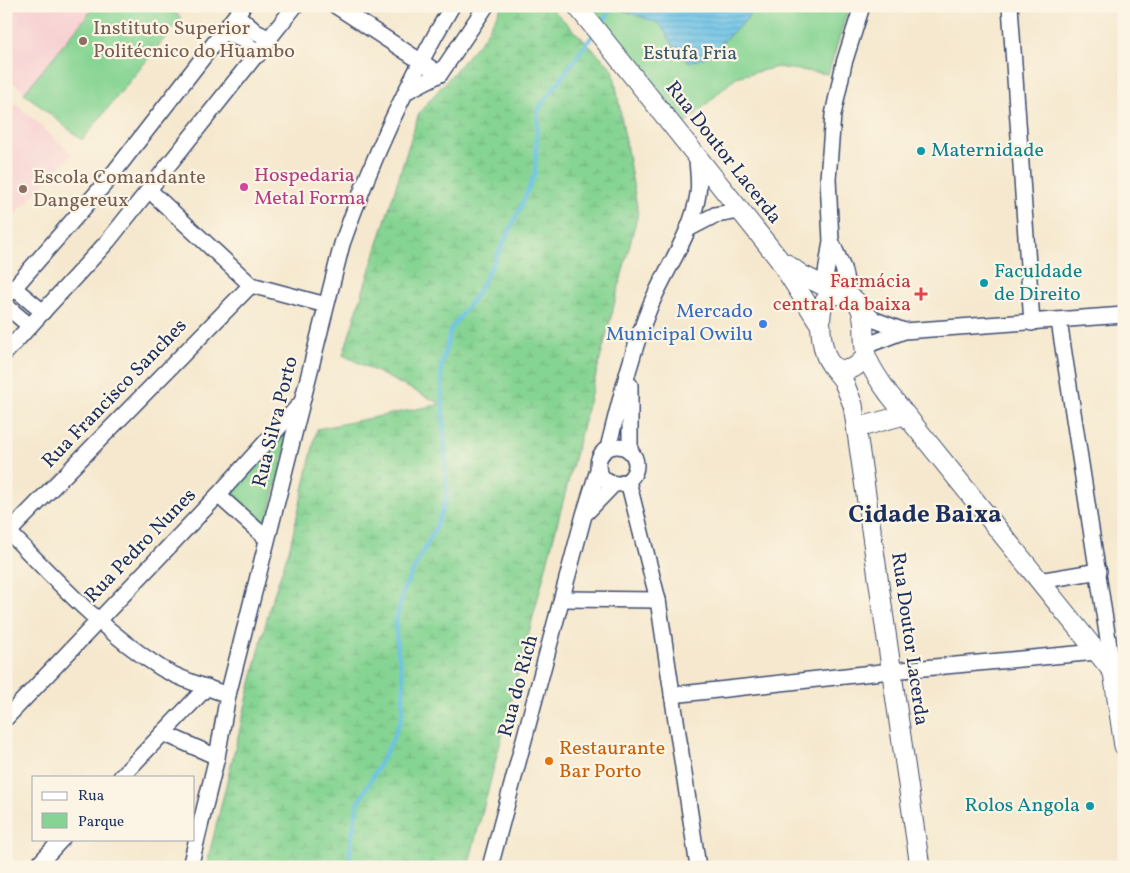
<svg xmlns="http://www.w3.org/2000/svg" width="1130" height="873" font-family="Vollkorn,serif">
<style>
.built{fill:#f7cfd1}
.green{fill:#86d493;stroke:#508278}
.wetland{fill:url(#wetland-marsh);stroke:#508278}
.water{fill:url(#water-rules);stroke:#4278a2}
.lines{fill:none;stroke-linecap:round;stroke-linejoin:round}
.stream{stroke:#6ac2e7;stroke-width:4}
.minor-casing{stroke:#3c4b6f;stroke-width:18}
.major-casing{stroke:#3c4b6f;stroke-width:21}
.minor{stroke:#fff;stroke-width:15}
.major{stroke:#fff;stroke-width:19}
.education-dot{fill:#8d6e63;stroke:#fcf5e5;stroke-width:2}
.culture-dot{fill:#0f9aa8;stroke:#fcf5e5;stroke-width:2}
.hotel-dot{fill:#d1479c;stroke:#fcf5e5;stroke-width:2}
.health-dot{fill:#e0444e;stroke:#fcf5e5;stroke-width:2}
.shop-dot{fill:#3f7fe0;stroke:#fcf5e5;stroke-width:2}
.food-dot{fill:#e8710a;stroke:#fcf5e5;stroke-width:2}
.labels{text-anchor:middle;dominant-baseline:central;stroke-width:4.5;stroke-linejoin:round;paint-order:stroke}
.education-label{font-size:20px;fill:#785e54;stroke:#fcf5e5;text-anchor:start}
.park-label{font-size:20px;fill:#36586b;stroke:#fcf5e5}
.culture-label{font-size:20px;fill:#0d838f;stroke:#fcf5e5;text-anchor:start}
.street-label{font-size:20px;fill:#1b2f5e;stroke:#fcf5e5}
.hotel-label{font-size:20px;fill:#b23c85;stroke:#fcf5e5;text-anchor:start}
.health-label{font-size:20px;fill:#be3a42;stroke:#fcf5e5;text-anchor:end}
.shop-label{font-size:20px;fill:#366cbe;stroke:#fcf5e5;text-anchor:end}
.food-label{font-size:20px;fill:#c56008;stroke:#fcf5e5;text-anchor:start}
.district-label{font-size:25px;font-weight:bold;fill:#1b2f5e;stroke:#fcf5e5}
</style>
<defs>
<pattern id="wetland-marsh" width="20" height="14" patternUnits="userSpaceOnUse" patternTransform="scale(1.25)"><rect width="20" height="14" fill="#86d493"/><path d="M1 5h8M5 5V1M11 12h8M15 12V8" fill="none" stroke="#73b681"/></pattern>
<pattern id="water-rules" width="6" height="5" patternUnits="userSpaceOnUse" patternTransform="scale(1.25)"><rect width="6" height="5" fill="#6ac2e7"/><path d="M0 2.5h6" fill="none" stroke="#569ebe"/></pattern>
</defs>
<rect width="100%" height="100%" fill="#fcf5e5"/>
<filter id="ink" filterUnits="userSpaceOnUse"><feTurbulence type="fractalNoise" baseFrequency=".02" numOctaves="2"/><feDisplacementMap in="SourceGraphic" scale="10" xChannelSelector="R" yChannelSelector="G"/><feConvolveMatrix kernelMatrix="1 2 1 2 8 2 1 2 1" color-interpolation-filters="sRGB"/></filter>
<filter id="wash" filterUnits="userSpaceOnUse"><feTurbulence type="fractalNoise" baseFrequency=".0096" numOctaves="4" result="noise"/><feDisplacementMap in="SourceGraphic" scale="20" xChannelSelector="R" yChannelSelector="G"/><feGaussianBlur stdDeviation="1.12" result="paint"/><feColorMatrix in="noise" values="0 0 0 0 0 0 0 0 0 0 0 0 0 0 0 0 0 1.4 0 .05"/><feComposite in="paint" operator="in"/></filter>
<g filter="url(#wash)">
<rect width="100%" height="100%" fill="#f5e8ce"/>
<g class="built">
<polygon points="6,6 187,6 82,140 6,76"/>
<polygon points="6,95 72,154 6,224"/>
</g>
<g class="green">
<polygon points="95,6 167,6 181,18 82,140 24,93"/>
<polygon points="589,6 849,6 828,74 777,67 736,77 684,125"/>
<polygon points="294,417 264,532 226,496"/>
</g>
<polygon class="wetland" points="502,6 549,6 613,69 638,213 468,867 206,867 270,606 290,547 317,429 441,404 343,355 419,113 484,37"/>
<polygon class="water" points="612,6 754,6 746,20 706,57 690,62 680,56 660,24"/>
<g class="lines">
<g class="stream">
<polyline points="600,26 613,7"/>
<polyline points="349,867 351,839 358,804 391,743 402,716 404,681 398,652 395,625 404,588 434,531 447,497 441,367 451,329 478,292 497,256 519,211 535,173 538,110 593,35"/>
</g>
</g>
</g>
<g filter="url(#ink)">
<g class="lines">
<g class="minor-casing">
<g id="minor">
<polyline points="336,6 440,74"/>
<polyline points="1010,6 1032,323"/>
<polyline points="237,15 256,32 270,39"/>
<polyline points="224,32 243,40 258,55"/>
<polyline points="407,91 440,74 486,6"/>
<polyline points="149,190 251,285 326,305"/>
<polyline points="688,229 715,215 739,211"/>
<polyline points="832,243 843,268 850,297"/>
<polyline points="824,286 831,241 828,179 833,115 844,63 862,6"/>
<polyline points="14,288 43,312"/>
<polyline points="6,297 108,180 243,6"/>
<polyline points="6,306 30,326"/>
<polyline points="862,310 875,320 904,331"/>
<polyline points="1059,321 1113,672"/>
<polyline points="865,346 904,331 1124,315"/>
<polyline points="6,352 108,241 295,6"/>
<polyline points="630,385 630,451"/>
<circle cx="617" cy="465" r="19"/>
<path d="M608,448C620,401 631,354 649,309C664,271 692,235 698,194C700,181 697,168 697,156"/>
<polyline points="628,481 658,600 698,867"/>
<polyline points="218,495 267,539"/>
<polyline points="587,512 614,484"/>
<path d="M6,529C54,578 102,631 161,668C181,680 206,687 228,695"/>
<polyline points="9,532 251,285"/>
<polyline points="1039,581 1099,571"/>
<polyline points="563,599 658,600"/>
<polyline points="672,695 891,671 1097,652"/>
<polyline points="6,718 218,495 301,403"/>
<polyline points="163,733 217,757"/>
<polyline points="121,777 207,687"/>
<polyline points="36,867 62,839"/>
<path d="M190,867L217,757L228,695L342,244C371,161 407,82 452,6"/>
<polyline points="490,867 584,515 598,470"/>
</g>
</g>
<g class="major-casing">
<g id="major">
<polyline points="577,6 778,258 821,326"/>
<polyline points="785,263 802,275 840,294"/>
<path d="M866,357L855,367L846,370C841,369 835,369 832,365C821,356 816,310 826,300C831,295 838,294 844,295C873,302 859,337 867,358C872,370 881,383 889,394L1113,672L1124,746"/>
<polyline points="831,365 843,380 853,405 920,867"/>
<polyline points="857,428 904,415"/>
</g>
</g>
<use href="#minor" class="minor"/>
<use href="#major" class="major"/>
</g>
</g>
<g class="education-dot">
<circle cx="83" cy="41" r="5"/>
<circle cx="23" cy="189" r="5"/>
</g>
<g class="culture-dot">
<circle cx="921" cy="151" r="5"/>
<circle cx="984" cy="283" r="5"/>
<circle cx="1090" cy="806" r="5"/>
</g>
<circle class="hotel-dot" cx="244" cy="187" r="5"/>
<path class="health-dot" d="M918.5 286.5h5v5h5v5h-5v5h-5v-5h-5v-5h5z"/>
<circle class="shop-dot" cx="763" cy="324" r="5"/>
<circle class="food-dot" cx="549" cy="761" r="5"/>
<g class="labels">
<g class="education-label">
<text x="93" y="29">Instituto Superior<tspan x="93" dy="23">Politécnico do Huambo</tspan></text>
<text x="33" y="178">Escola Comandante<tspan x="33" dy="23">Dangereux</tspan></text>
</g>
<g class="park-label">
<text x="690" y="54">Estufa Fria</text>
</g>
<g class="culture-label">
<text x="931" y="151">Maternidade</text>
<text x="994" y="272">Faculdade<tspan x="994" dy="23">de Direito</tspan></text>
<text x="1080" y="806" text-anchor="end">Rolos Angola</text>
</g>
<g class="street-label">
<text transform="translate(723 153) rotate(52)">Rua Doutor Lacerda</text>
<text transform="translate(115 394) rotate(-46)">Rua Francisco Sanches</text>
<text transform="translate(276 422) rotate(-76)">Rua Silva Porto</text>
<text transform="translate(141 546) rotate(-46)">Rua Pedro Nunes</text>
<text transform="translate(909 639) rotate(82)">Rua Doutor Lacerda</text>
<text transform="translate(519 686) rotate(-75)">Rua do Rich</text>
</g>
<g class="hotel-label">
<text x="254" y="176">Hospedaria<tspan x="254" dy="23">Metal Forma</tspan></text>
</g>
<g class="health-label">
<text x="911" y="282">Farmácia<tspan x="911" dy="23">central da baixa</tspan></text>
</g>
<g class="shop-label">
<text x="753" y="312">Mercado<tspan x="753" dy="23">Municipal Owilu</tspan></text>
</g>
<g class="food-label">
<text x="559" y="749">Restaurante<tspan x="559" dy="23">Bar Porto</tspan></text>
</g>
<g class="district-label">
<text x="925" y="515">Cidade Baixa</text>
</g>
</g>
<rect width="1130" height="873" fill="none" stroke="#fcf5e5" stroke-width="25"/>
<rect x="32" y="776" width="162" height="65" fill="#fcf5e5" stroke="#a2a6af"/>
<rect x="42" y="792" width="25" height="8" fill="#ffffff" stroke="#a2a6af"/>
<text x="78" y="800" font-size="15" fill="#1b2f5e">Rua</text>
<rect x="42" y="813" width="25" height="15" fill="#86d493" stroke="#a2a6af"/>
<text x="78" y="826" font-size="15" fill="#1b2f5e">Parque</text>
</svg>
